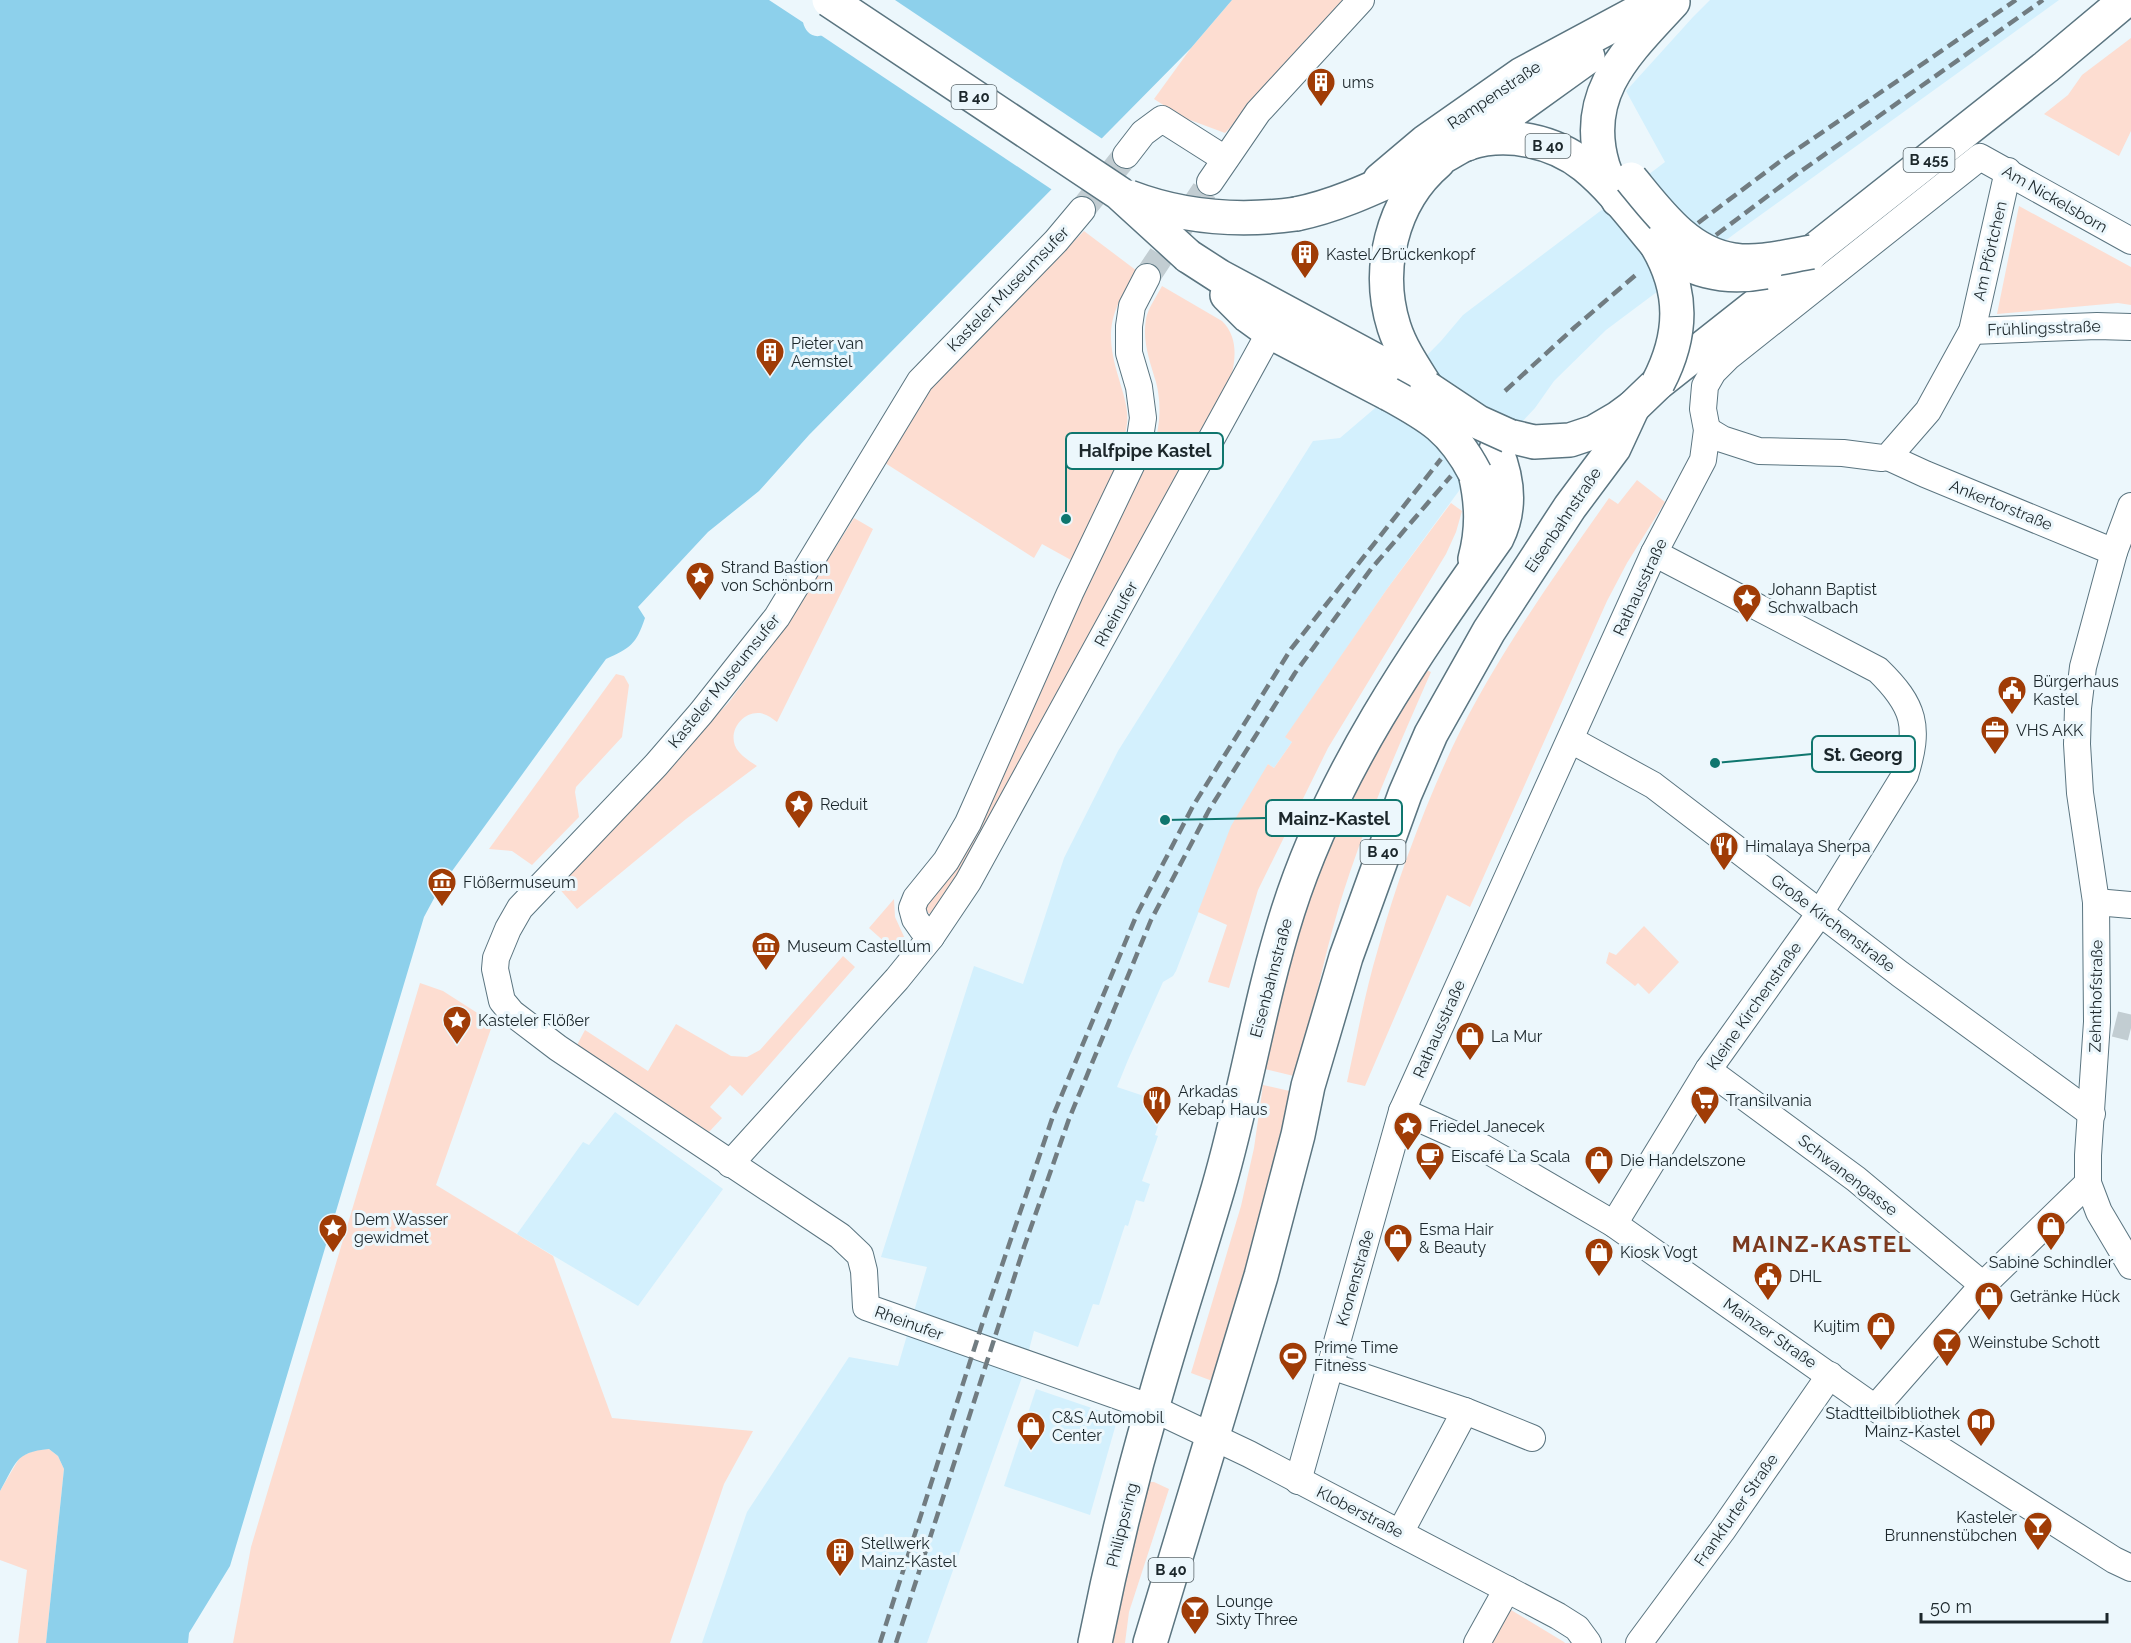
<svg xmlns="http://www.w3.org/2000/svg" width="2131" height="1643" font-family="Raleway,sans-serif">
<style>
.built{fill:#d3f0fd}
.green{fill:#fdddd1}
.water{fill:#8dd0eb}
.pier{fill:#ecf7fc}
.lines{fill:none;stroke-linecap:round;stroke-linejoin:round}
.minor-tunnel{stroke:#c2cdd2;stroke-width:26;stroke-dasharray:26 13;stroke-linecap:butt}
.minor-casing{stroke:#5b7580;stroke-width:28}
.secondary-casing{stroke:#5b7580;stroke-width:36}
.primary-casing{stroke:#5b7580;stroke-width:36}
.minor{stroke:#fff;stroke-width:26}
.secondary{stroke:#fff;stroke-width:33}
.primary{stroke:#fff;stroke-width:33}
.rail{stroke:#717c81;stroke-width:4.5;stroke-dasharray:12 6;stroke-linecap:butt}
.secondary-bridge-casing{stroke:#5b7580;stroke-width:36;stroke-linecap:butt}
.primary-bridge-casing{stroke:#5b7580;stroke-width:36;stroke-linecap:butt}
.secondary-bridge{stroke:#fff;stroke-width:33}
.primary-bridge{stroke:#fff;stroke-width:33}
.labels{text-anchor:middle;dominant-baseline:central;stroke-width:6;stroke-linejoin:round;paint-order:stroke}
.shield{fill:#ecf7fc;stroke:#5a656a;stroke-width:1.5}
.shield-label{font-size:15px;font-weight:bold;fill:#1c272b}
.poi-label{font-size:16px;fill:#1c272b;stroke:#ecf7fc;text-anchor:start}
.street-label{font-size:16px;fill:#1c272b;stroke:#ecf7fc}
.district-label{font-size:22px;font-weight:bold;letter-spacing:1.5px;fill:#7b391e;stroke:#ecf7fc}
.leader{fill:none;stroke:#0f766e;stroke-width:2}
.callout-dot{fill:#0f766e;stroke:#ecf7fc;stroke-width:2}
.callout{fill:#ecf7fc;stroke:#0f766e;stroke-width:2}
.callout-label{font-size:18px;text-anchor:middle;font-weight:bold;fill:#1c272b}
</style>
<rect width="100%" height="100%" fill="#ecf7fc"/>
<g class="built">
<polygon points="1710,0 2059,0 1737,232 1606,330 1554,381 1535,408 1464,484 1387,589 1286,737 1292,742 1274,768 1268,764 1206,893 1176,971 1173,976 1163,982 1128,1060 1117,1087 1168,1104 1167,1106 1165,1106 1155,1135 1158,1136 1142,1181 1150,1184 1144,1202 1136,1200 1128,1226 1125,1225 1099,1305 1093,1304 1078,1347 1034,1331 1021,1380 927,1643 702,1643 747,1512 849,1357 898,1366 927,1267 881,1257 974,966 1023,984 1064,858 1118,751 1313,441 1340,438 1374,409 1441,341 1463,315 1665,162 1626,91 1693,17"/>
<polygon points="615,1112 723,1189 638,1306 517,1234 583,1142 589,1145"/>
<polygon points="1036,1389 1118,1417 1090,1515 1004,1486"/>
</g>
<g class="green">
<polygon points="1232,0 1348,0 1225,133 1182,117 1154,99 1191,48"/>
<polygon points="2131,38 2131,131 2119,156 2044,114 2068,95 2082,75"/>
<polygon points="2019,206 2131,267 2131,305 2118,303 1997,314"/>
<path d="M1084,231L1137,271C1110,313 1104,330 1119,379C1123,393 1129,410 1127,424C1120,473 1092,517 1071,560L1042,544L1034,558L885,463L911,417L937,380Z"/>
<path d="M1162,286L1222,321C1237,336 1236,355 1232,374L963,869L933,914L928,913L925,905L1052,662L1152,451C1160,429 1162,405 1156,382C1150,362 1142,341 1146,319C1148,308 1157,296 1162,286Z"/>
<path d="M1637,480L1665,502L1627,563L1607,601L1470,907L1447,895L1365,1086L1347,1082C1357,1037 1365,992 1378,949C1397,880 1422,813 1452,748C1494,660 1553,578 1609,498L1618,504Z"/>
<polygon points="1451,503 1462,511 1456,532 1446,554 1328,748 1258,890 1229,988 1208,982 1227,925 1198,912 1231,826 1268,764 1274,768 1292,742 1285,737 1387,589"/>
<path d="M854,518L873,529L777,722C772,718 767,714 760,713C740,711 725,736 739,752C744,758 751,762 757,766L686,819L577,909L557,886L729,702L787,625Z"/>
<path d="M1424,669L1431,672C1402,738 1373,804 1350,872C1327,939 1314,1008 1298,1077L1265,1069C1279,1002 1293,935 1317,870C1344,799 1385,734 1424,669Z"/>
<polygon points="616,674 624,676 629,685 622,737 576,787 575,792 579,817 532,865 512,851 489,849"/>
<polygon points="894,899 895,917 906,941 897,953 869,928"/>
<polygon points="1644,926 1679,962 1649,994 1638,983 1635,986 1606,963 1609,952 1616,955"/>
<polygon points="843,956 855,967 742,1096 730,1085 710,1107 722,1118 709,1132 577,1045 585,1030 648,1071 676,1024 731,1056 747,1057 760,1050"/>
<polygon points="420,983 443,991 493,1023 436,1185 553,1256 612,1418 753,1431 724,1484 670,1643 233,1643 251,1547"/>
<polygon points="1263,1085 1294,1092 1215,1382 1191,1373 1241,1206 1254,1148"/>
<polygon points="49,1449 58,1456 64,1469 46,1643 18,1643 27,1570 0,1560 0,1491 20,1457 35,1450"/>
<polygon points="1148,1482 1154,1482 1169,1489 1129,1612 1125,1643 1107,1643"/>
<polygon points="1506,1607 1564,1642 1565,1643 1487,1643"/>
</g>
<path class="water" d="M0,0H817L803,22C805,32 813,39 823,35L847,0H1232L1191,48L809,435L759,491L708,532L638,607L645,618C636,645 630,648 606,659L439,889L424,917L230,1566L189,1633L188,1643H46L64,1469L58,1456L49,1449C14,1452 16,1464 0,1491Z"/>
<g class="pier">
<polygon points="769,0 820,0 806,22 807,25"/>
<polygon points="843,0 895,0 1104,140 1054,191 819,34"/>
</g>
<g class="lines">
<g class="minor-tunnel">
<polyline points="1082,210 1126,155"/>
<polyline points="1147,277 1210,182"/>
<polyline points="2115,1024 2131,1028"/>
</g>
<g class="minor-casing">
<g id="minor">
<polyline points="1126,155 1143,133 1162,119 1225,159"/>
<polyline points="1210,182 1258,112 1361,0"/>
<polyline points="1082,210 1056,241 920,381 777,617 701,713 656,765 520,908 508,929 496,958 495,969 502,1001 512,1013 558,1048 840,1236 860,1255 864,1271 866,1307 1152,1408 1249,1454 1558,1616 1577,1628 1588,1643"/>
<polyline points="1972,331 2097,326 2131,327"/>
<polyline points="1707,430 1722,439 1759,451 1843,453 1882,458 1888,457 1928,411 1972,331 2008,171"/>
<polyline points="1888,457 1925,474 2114,552"/>
<polyline points="2131,506 2114,552 2083,667 2078,708 2077,744 2080,793 2096,902 2097,1022 2088,1155 2088,1183 2099,1212 2131,1266"/>
<polyline points="1571,740 1653,785 1900,974 2092,1114"/>
<polyline points="2096,902 2131,905"/>
<polyline points="931,937 922,929 915,919 912,908 916,898 946,861 968,823 1070,593 1138,451 1143,418 1139,387 1129,353 1129,326 1132,306 1147,277"/>
<polyline points="1708,1070 1856,1179 1983,1285"/>
<polyline points="1402,1111 1482,1147 1614,1224 1875,1408 2114,1560 2131,1568"/>
<polyline points="730,1164 897,979 931,937 968,882 1270,332 1286,328"/>
<path d="M1614,1224L1708,1070L1820,913L1905,775C1920,727 1915,706 1878,670L1654,553"/>
<polyline points="1331,1366 1465,1411 1400,1533"/>
<polyline points="1875,1408 1983,1285 2088,1183"/>
<polyline points="1465,1411 1532,1438"/>
<polyline points="1298,1481 1402,1111 1654,553 1703,460 1707,430 1703,409 1705,386 1713,372 1728,357 1980,157 2131,241"/>
<polyline points="1477,1643 1507,1589"/>
<polyline points="1639,1643 1722,1531 1830,1375"/>
</g>
</g>
<g class="secondary-casing">
<g id="secondary">
<polyline points="1467,144 1588,57"/>
<polyline points="1380,180 1425,142 1522,74 1660,0"/>
<path d="M1618,200C1613,189 1607,178 1603,166C1581,93 1628,51 1673,2"/>
</g>
</g>
<g class="primary-casing">
<g id="primary">
<path d="M1296,214C1346,204 1393,178 1440,158C1450,154 1459,146 1469,143C1507,131 1554,141 1585,166C1612,188 1634,218 1656,244"/>
<polyline points="1188,256 1219,276 1427,388"/>
<polyline points="1227,295 1248,316 1270,332 1389,394"/>
<path d="M1427,388C1415,369 1401,349 1394,327C1376,270 1391,202 1438,162"/>
<polyline points="1509,436 1534,442 1570,440 1594,432 1618,418 1633,407 1658,383 1786,282 1812,252 2046,67 2126,0"/>
<path d="M1475,473C1482,503 1483,529 1475,559"/>
<path d="M1095,1643C1111,1563 1130,1484 1153,1405C1173,1333 1197,1261 1218,1189C1245,1097 1259,1002 1288,911C1332,773 1414,655 1497,538C1511,510 1508,479 1496,450"/>
<polyline points="1150,1643 1261,1276 1298,1135 1308,1086 1346,957 1405,794 1431,734 1489,631 1570,507 1614,448 1633,407"/>
</g>
</g>
<use href="#minor" class="minor"/>
<use href="#secondary" class="secondary"/>
<use href="#primary" class="primary"/>
<g class="rail">
<polyline points="1698,223 1786,157 2016,0"/>
<polyline points="1716,235 1797,174 2043,0"/>
<polyline points="1505,391 1575,327 1638,273"/>
<polyline points="880,1643 985,1315 1053,1116 1137,914 1193,806 1291,649 1441,459"/>
<polyline points="896,1643 1024,1247 1069,1119 1151,920 1209,810 1295,673 1371,569 1451,476"/>
</g>
<g class="secondary-bridge-casing">
<path id="secondary-bridge" d="M1631,179C1658,212 1688,254 1734,260C1759,264 1787,256 1812,252"/>
</g>
<g class="primary-bridge-casing">
<g id="primary-bridge">
<polyline points="829,0 1119,193 1188,256"/>
<path d="M1129,197C1184,218 1238,222 1296,214"/>
<path d="M1656,244C1684,291 1683,335 1658,383"/>
<path d="M1656,244C1689,271 1723,280 1765,272"/>
<polyline points="1427,388 1478,422 1509,436"/>
<path d="M1389,394C1431,417 1452,429 1475,473"/>
</g>
</g>
<use href="#secondary-bridge" class="secondary-bridge"/>
<use href="#primary-bridge" class="primary-bridge"/>
</g>
<defs>
<g id="building-pin" transform="scale(1.5)"><path d="M0 17L-7.5 6A9.5 9.5 0 1 1 7.5 6Z" fill="#a03c06" stroke="#ecf7fc"/><path d="M-4-6H4V6H1V3H-1V6H-4ZM-2.5-4.3h1.7v1.8h-1.7ZM.8-4.3h1.7v1.8H.8ZM-2.5-1h1.7V.8h-1.7ZM.8-1h1.7V.8H.8Z" fill="#fff"/></g>
<g id="sight-pin" transform="scale(1.5)"><path d="M0 17L-7.5 6A9.5 9.5 0 1 1 7.5 6Z" fill="#a03c06" stroke="#ecf7fc"/><path d="M0-6L1.8-2.2L6-1.7L2.9 1.2L3.7 5.4L0 3.3L-3.7 5.4L-2.9 1.2L-6-1.7L-1.8-2.2Z" fill="#fff"/></g>
<g id="civic-pin" transform="scale(1.5)"><path d="M0 17L-7.5 6A9.5 9.5 0 1 1 7.5 6Z" fill="#a03c06" stroke="#ecf7fc"/><path d="M-.6-6.5H3V-4.5H.6V-3L4-1V1h2V6H-6V1h2V-1L-.6-3ZM-1.2 2.5V6h2.4V2.5Z" fill="#fff"/></g>
<g id="office-pin" transform="scale(1.5)"><path d="M0 17L-7.5 6A9.5 9.5 0 1 1 7.5 6Z" fill="#a03c06" stroke="#ecf7fc"/><path d="M-6-3h4V-5.5h4V-3h4V5H-6ZM-1-4.5V-3h2v-1.5ZM-6 0V1H6V0Z" fill="#fff"/></g>
<g id="restaurant-pin" transform="scale(1.5)"><path d="M0 17L-7.5 6A9.5 9.5 0 1 1 7.5 6Z" fill="#a03c06" stroke="#ecf7fc"/><path d="M-5-6h1v4h1v-4h1v4h1v-4h1v5L-1.5 .5V6h-2V.5L-5-1ZM5-6V6H3V1.5H1.5Q1.5-4 5-6Z" fill="#fff"/></g>
<g id="museum-pin" transform="scale(1.5)"><path d="M0 17L-7.5 6A9.5 9.5 0 1 1 7.5 6Z" fill="#a03c06" stroke="#ecf7fc"/><path d="M0-6L6-3V-2H-6V-3ZM-5-1h2V3h-2ZM-1-1h2V3h-2ZM3-1h2V3H3ZM-6 4H6V6H-6Z" fill="#fff"/></g>
<g id="shop-pin" transform="scale(1.5)"><path d="M0 17L-7.5 6A9.5 9.5 0 1 1 7.5 6Z" fill="#a03c06" stroke="#ecf7fc"/><path d="M-5-2.5h2.3a2.7 3.5 0 0 1 5.4 0H5L5.5 6h-11ZM-1.5-2.5h3a1.5 2.3 0 0 0-3 0Z" fill="#fff"/></g>
<g id="supermarket-pin" transform="scale(1.5)"><path d="M0 17L-7.5 6A9.5 9.5 0 1 1 7.5 6Z" fill="#a03c06" stroke="#ecf7fc"/><path d="M-6-5.5h2.5l.6 2H6L4.5 2H-2.5L-4.4-4H-6ZM-1.5 3.2a1.3 1.3 0 1 0 .1 0ZM3 3.2a1.3 1.3 0 1 0 .1 0Z" fill="#fff"/></g>
<g id="cafe-pin" transform="scale(1.5)"><path d="M0 17L-7.5 6A9.5 9.5 0 1 1 7.5 6Z" fill="#a03c06" stroke="#ecf7fc"/><path d="M-5.5-4.5H6V0H3Q3 3.5 0 3.5H-2.5Q-5.5 3.5-5.5 0ZM3-3.2v2h1.7v-2ZM-6 4.5H4V6H-6Z" fill="#fff"/></g>
<g id="bar-pin" transform="scale(1.5)"><path d="M0 17L-7.5 6A9.5 9.5 0 1 1 7.5 6Z" fill="#a03c06" stroke="#ecf7fc"/><path d="M-6-5H6L.8 .8V4.5H3.5V6h-7V4.5H-.8V.8Z" fill="#fff"/></g>
<g id="stadium-pin" transform="scale(1.5)"><path d="M0 17L-7.5 6A9.5 9.5 0 1 1 7.5 6Z" fill="#a03c06" stroke="#ecf7fc"/><path d="M0-5a6.5 5 0 1 0 0 10a6.5 5 0 1 0 0-10ZM-3.5-1.8h7v3.6h-7Z" fill="#fff"/></g>
<g id="library-pin" transform="scale(1.5)"><path d="M0 17L-7.5 6A9.5 9.5 0 1 1 7.5 6Z" fill="#a03c06" stroke="#ecf7fc"/><path d="M-6-4Q-3-5.5-.7-3.5V5Q-3 3-6 4ZM6-4Q3-5.5 .7-3.5V5Q3 3 6 4Z" fill="#fff"/></g>
</defs>
<g fill-rule="evenodd">
<use href="#building-pin" x="1321" y="82"/>
<use href="#building-pin" x="1305" y="254"/>
<use href="#building-pin" x="770" y="352"/>
<use href="#sight-pin" x="700" y="576"/>
<use href="#sight-pin" x="1747" y="598"/>
<use href="#civic-pin" x="2012" y="690"/>
<use href="#office-pin" x="1995" y="730"/>
<use href="#sight-pin" x="799" y="804"/>
<use href="#restaurant-pin" x="1724" y="846"/>
<use href="#museum-pin" x="442" y="882"/>
<use href="#museum-pin" x="766" y="946"/>
<use href="#sight-pin" x="457" y="1020"/>
<use href="#shop-pin" x="1470" y="1036"/>
<use href="#restaurant-pin" x="1157" y="1100"/>
<use href="#supermarket-pin" x="1705" y="1100"/>
<use href="#sight-pin" x="1408" y="1126"/>
<use href="#cafe-pin" x="1430" y="1156"/>
<use href="#shop-pin" x="1599" y="1160"/>
<use href="#shop-pin" x="2051" y="1226"/>
<use href="#sight-pin" x="333" y="1228"/>
<use href="#shop-pin" x="1398" y="1238"/>
<use href="#shop-pin" x="1599" y="1252"/>
<use href="#civic-pin" x="1768" y="1276"/>
<use href="#shop-pin" x="1989" y="1296"/>
<use href="#shop-pin" x="1881" y="1326"/>
<use href="#bar-pin" x="1947" y="1342"/>
<use href="#stadium-pin" x="1293" y="1356"/>
<use href="#library-pin" x="1981" y="1422"/>
<use href="#shop-pin" x="1031" y="1426"/>
<use href="#bar-pin" x="2038" y="1526"/>
<use href="#building-pin" x="840" y="1552"/>
<use href="#bar-pin" x="1195" y="1610"/>
</g>
<g class="labels">
<g class="shield">
<rect x="951.5" y="85" width="45" height="24" rx="4.5"/>
<rect x="1525.5" y="134" width="45" height="24" rx="4.5"/>
<rect x="1903.5" y="148" width="51" height="24" rx="4.5"/>
<rect x="1360.5" y="840" width="45" height="24" rx="4.5"/>
<rect x="1148.5" y="1558" width="45" height="24" rx="4.5"/>
</g>
<g class="shield-label">
<text x="974" y="97">B 40</text>
<text x="1548" y="146">B 40</text>
<text x="1929" y="160">B 455</text>
<text x="1383" y="852">B 40</text>
<text x="1171" y="1570">B 40</text>
</g>
<g class="poi-label">
<text x="1342" y="82">ums</text>
<text x="1326" y="254">Kastel/Brückenkopf</text>
<text x="791" y="343">Pieter van<tspan x="791" dy="18">Aemstel</tspan></text>
<text x="721" y="567">Strand Bastion<tspan x="721" dy="18">von Schönborn</tspan></text>
<text x="1768" y="589">Johann Baptist<tspan x="1768" dy="18">Schwalbach</tspan></text>
<text x="2033" y="681">Bürgerhaus<tspan x="2033" dy="18">Kastel</tspan></text>
<text x="2016" y="730">VHS AKK</text>
<text x="820" y="804">Reduit</text>
<text x="1745" y="846">Himalaya Sherpa</text>
<text x="463" y="882">Flößermuseum</text>
<text x="787" y="946">Museum Castellum</text>
<text x="478" y="1020">Kasteler Flößer</text>
<text x="1491" y="1036">La Mur</text>
<text x="1178" y="1091">Arkadas<tspan x="1178" dy="18">Kebap Haus</tspan></text>
<text x="1726" y="1100">Transilvania</text>
<text x="1429" y="1126">Friedel Janecek</text>
<text x="1451" y="1156">Eiscafé La Scala</text>
<text x="1620" y="1160">Die Handelszone</text>
<text x="354" y="1219">Dem Wasser<tspan x="354" dy="18">gewidmet</tspan></text>
<text x="1419" y="1229">Esma Hair<tspan x="1419" dy="18">&amp; Beauty</tspan></text>
<text x="1620" y="1252">Kiosk Vogt</text>
<text x="2051" y="1262" text-anchor="middle">Sabine Schindler</text>
<text x="1789" y="1276">DHL</text>
<text x="2010" y="1296">Getränke Hück</text>
<text x="1860" y="1326" text-anchor="end">Kujtim</text>
<text x="1968" y="1342">Weinstube Schott</text>
<text x="1314" y="1347">Prime Time<tspan x="1314" dy="18">Fitness</tspan></text>
<text x="1960" y="1413" text-anchor="end">Stadtteilbibliothek<tspan x="1960" dy="18">Mainz-Kastel</tspan></text>
<text x="1052" y="1417">C&amp;S Automobil<tspan x="1052" dy="18">Center</tspan></text>
<text x="2017" y="1517" text-anchor="end">Kasteler<tspan x="2017" dy="18">Brunnenstübchen</tspan></text>
<text x="861" y="1543">Stellwerk<tspan x="861" dy="18">Mainz-Kastel</tspan></text>
<text x="1216" y="1601">Lounge<tspan x="1216" dy="18">Sixty Three</tspan></text>
</g>
<g class="street-label">
<text transform="translate(1494 95) rotate(-34)">Rampenstraße</text>
<text transform="translate(2055 199) rotate(30)">Am Nickelsborn</text>
<text transform="translate(1990 251) rotate(-77)">Am Pförtchen</text>
<text transform="translate(1008 289) rotate(-46)">Kasteler Museumsufer</text>
<text transform="translate(2044 328) rotate(-2)">Frühlingsstraße</text>
<text transform="translate(2001 505) rotate(22)">Ankertorstraße</text>
<text transform="translate(1563 520) rotate(-56)">Eisenbahnstraße</text>
<text transform="translate(1640 587) rotate(-65)">Rathausstraße</text>
<text transform="translate(1116 614) rotate(-61)">Rheinufer</text>
<text transform="translate(724 681) rotate(-51)">Kasteler Museumsufer</text>
<text transform="translate(1833 923) rotate(37)">Große Kirchenstraße</text>
<text transform="translate(1271 978) rotate(-75)">Eisenbahnstraße</text>
<text transform="translate(2096 996) rotate(-89)">Zehnthofstraße</text>
<text transform="translate(1754 1006) rotate(-55)">Kleine Kirchenstraße</text>
<text transform="translate(1439 1029) rotate(-66)">Rathausstraße</text>
<text transform="translate(1848 1175) rotate(38)">Schwanengasse</text>
<text transform="translate(1355 1278) rotate(-74)">Kronenstraße</text>
<text transform="translate(909 1323) rotate(20)">Rheinufer</text>
<text transform="translate(1770 1333) rotate(35)">Mainzer Straße</text>
<text transform="translate(1736 1510) rotate(-55)">Frankfurter Straße</text>
<text transform="translate(1360 1512) rotate(27)">Kloberstraße</text>
<text transform="translate(1122 1525) rotate(-76)">Philippsring</text>
</g>
<g class="district-label">
<text x="1822" y="1244">MAINZ-KASTEL</text>
</g>
</g>
<path class="leader" d="M1066 519L1066 451M1715 763L1812 754M1165 820L1266 818"/>
<g class="callout-dot">
<circle cx="1066" cy="519" r="6"/>
<circle cx="1715" cy="763" r="6"/>
<circle cx="1165" cy="820" r="6"/>
</g>
<g class="callout">
<rect x="1066" y="433" width="157" height="36" rx="6"/>
<rect x="1812" y="736" width="103" height="36" rx="6"/>
<rect x="1266" y="800" width="136" height="36" rx="6"/>
</g>
<g class="callout-label">
<text x="1145" y="457">Halfpipe Kastel</text>
<text x="1863" y="761">St. Georg</text>
<text x="1334" y="825">Mainz-Kastel</text>
</g>
<path d="M1921 1613v9h186v-9" fill="none" stroke="#1c272b" stroke-width="3"/>
<text x="1930" y="1613" font-size="18" fill="#1c272b" stroke="#ecf7fc" stroke-width="4.5" paint-order="stroke">50 m</text>
</svg>
